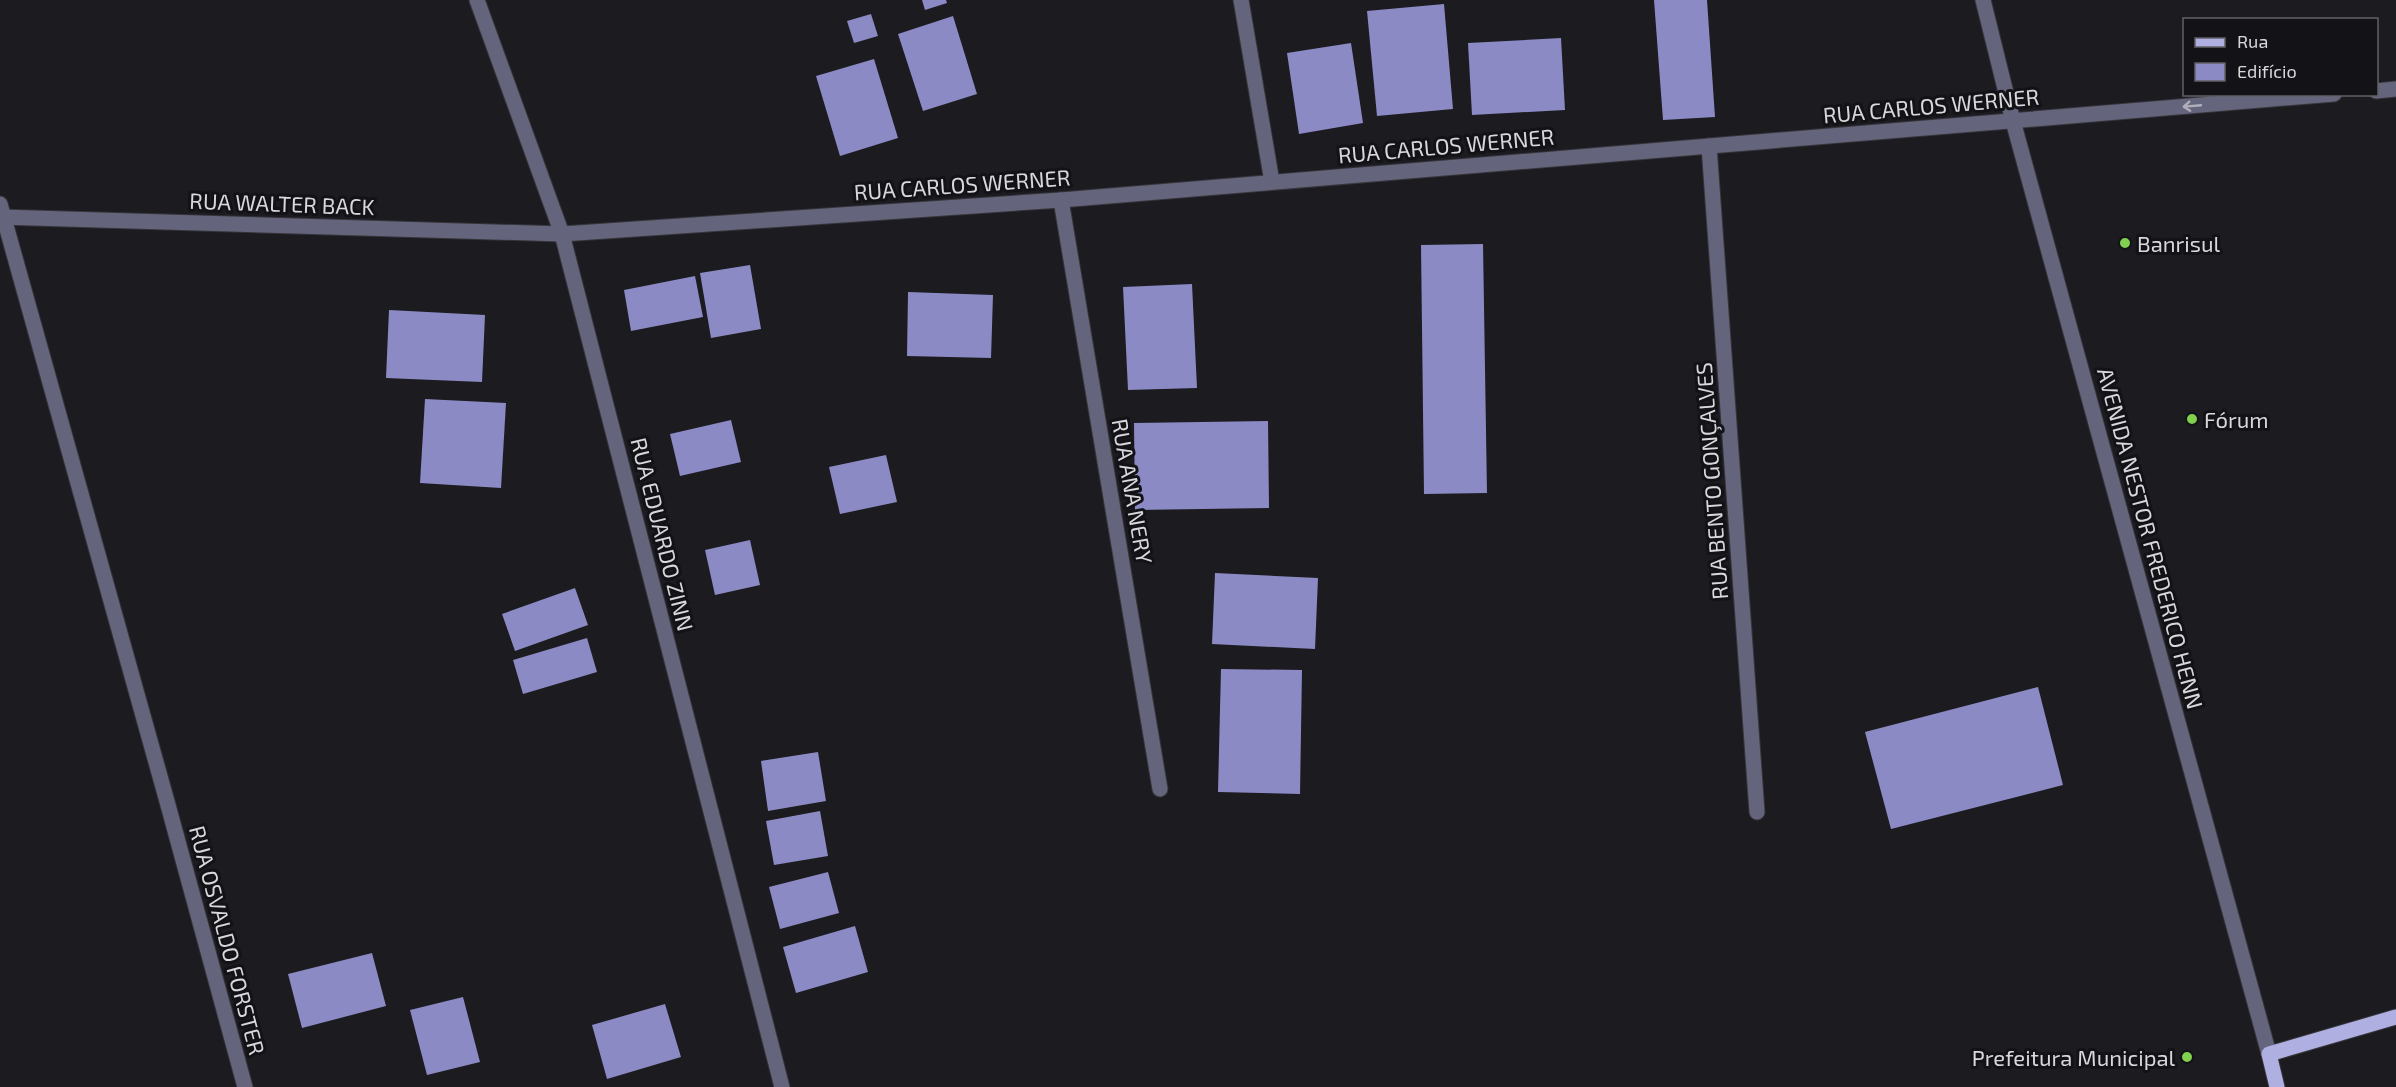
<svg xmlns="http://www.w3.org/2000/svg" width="2396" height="1087" font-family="'Exo 2',sans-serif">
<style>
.building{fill:#8c8ac4}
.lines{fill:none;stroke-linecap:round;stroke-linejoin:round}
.minor-casing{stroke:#35353a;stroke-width:17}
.major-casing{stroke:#35353a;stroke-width:17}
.minor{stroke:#65647d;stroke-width:15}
.major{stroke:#b0afe2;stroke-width:15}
.oneway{stroke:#b0afbb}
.poi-dot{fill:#81d050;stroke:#121217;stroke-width:2}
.labels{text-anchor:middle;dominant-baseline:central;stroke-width:6;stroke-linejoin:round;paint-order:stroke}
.street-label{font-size:22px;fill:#d8d8dc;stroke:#121217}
.poi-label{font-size:22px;fill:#d8d8dc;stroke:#121217;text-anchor:start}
</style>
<rect width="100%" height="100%" fill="#1b1b20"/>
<g class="building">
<polygon points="922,0 946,0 947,3 925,10"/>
<polygon points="1654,0 1707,0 1715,117 1663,120"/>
<polygon points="1444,4 1453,109 1377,116 1367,11"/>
<polygon points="871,14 878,36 854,43 847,21"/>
<polygon points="953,16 977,94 923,111 898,34"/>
<polygon points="1561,38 1565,110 1472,115 1468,43"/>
<polygon points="1351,43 1363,123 1299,134 1287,53"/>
<polygon points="874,59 898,138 840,156 816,76"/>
<polygon points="1483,244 1487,493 1424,494 1421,245"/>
<polygon points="750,265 761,329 711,338 700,273"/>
<polygon points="695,276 703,317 631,331 624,290"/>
<polygon points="1192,284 1197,388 1128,390 1123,287"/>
<polygon points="908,292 993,295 991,358 907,356"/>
<polygon points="389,310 485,315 482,382 386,378"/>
<polygon points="425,399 506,403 501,488 420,483"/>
<polygon points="731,420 741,462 680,476 670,434"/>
<polygon points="1268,421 1269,508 1135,510 1134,423"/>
<polygon points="886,455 897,502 840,514 829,467"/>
<polygon points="750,540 760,585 715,595 705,550"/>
<polygon points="1215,573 1318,578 1315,649 1212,644"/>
<polygon points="575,588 588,625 515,651 502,614"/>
<polygon points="587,638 597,672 523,694 513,660"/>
<polygon points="1221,669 1302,670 1300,794 1218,792"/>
<polygon points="2038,687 2063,785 1891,829 1865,732"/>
<polygon points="818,752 826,801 768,811 761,761"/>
<polygon points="820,811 828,856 774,865 766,821"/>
<polygon points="828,872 839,913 780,929 769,887"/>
<polygon points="855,926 868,972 796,993 783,947"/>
<polygon points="372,953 386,1006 302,1028 288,974"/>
<polygon points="463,997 480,1062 427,1075 410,1010"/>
<polygon points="665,1004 681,1057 607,1079 592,1025"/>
</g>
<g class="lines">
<g class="minor-casing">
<g id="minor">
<polyline points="477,0 562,234 782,1087"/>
<polyline points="1241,0 1272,182"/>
<polyline points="1983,0 2013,121 2269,1054"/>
<polyline points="2376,91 2396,89"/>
<polyline points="1709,146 1757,812"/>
<polyline points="1061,200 1160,789"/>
<polyline points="0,204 168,805 245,1087"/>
<polyline points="0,217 562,234 1061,200 2334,94"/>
</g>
</g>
<g class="major-casing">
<polyline id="major" points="2277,1087 2269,1054 2396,1017"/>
</g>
<use href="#minor" class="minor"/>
<use href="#major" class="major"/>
</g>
<defs><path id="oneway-shaft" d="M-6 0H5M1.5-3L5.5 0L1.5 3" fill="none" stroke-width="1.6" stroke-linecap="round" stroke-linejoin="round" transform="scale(1.5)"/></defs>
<use class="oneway" href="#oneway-shaft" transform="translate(2192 106) rotate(175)"/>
<g class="poi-dot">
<circle cx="2125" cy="243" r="6"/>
<circle cx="2192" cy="419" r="6"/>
<circle cx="2187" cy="1057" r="6"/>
</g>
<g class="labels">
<g class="street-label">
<text transform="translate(1931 105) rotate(-5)">RUA CARLOS WERNER</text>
<text transform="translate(1446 145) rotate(-5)">RUA CARLOS WERNER</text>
<text transform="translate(962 184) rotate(-4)">RUA CARLOS WERNER</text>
<text transform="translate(282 203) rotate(2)">RUA WALTER BACK</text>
<text transform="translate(1711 481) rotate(-94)">RUA BENTO GONÇALVES</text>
<text transform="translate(1133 491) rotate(80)">RUA ANA NERY</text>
<text transform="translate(663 534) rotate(76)">RUA EDUARDO ZINN</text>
<text transform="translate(2151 538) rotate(75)">AVENIDA NESTOR FREDERICO HENN</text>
<text transform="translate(228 940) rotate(75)">RUA OSVALDO FORSTER</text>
</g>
<g class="poi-label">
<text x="2137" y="243">Banrisul</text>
<text x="2204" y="419">Fórum</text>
<text x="2175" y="1057" text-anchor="end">Prefeitura Municipal</text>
</g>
</g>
<rect x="2183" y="18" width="195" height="78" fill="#121217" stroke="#616166" stroke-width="1.5"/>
<rect x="2195" y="38" width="30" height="9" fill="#b0afe2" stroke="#616166" stroke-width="1.5"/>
<text x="2237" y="48" font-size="18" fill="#d8d8dc">Rua</text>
<rect x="2195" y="63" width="30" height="18" fill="#8c8ac4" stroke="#616166" stroke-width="1.5"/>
<text x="2237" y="78" font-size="18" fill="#d8d8dc">Edifício</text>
</svg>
